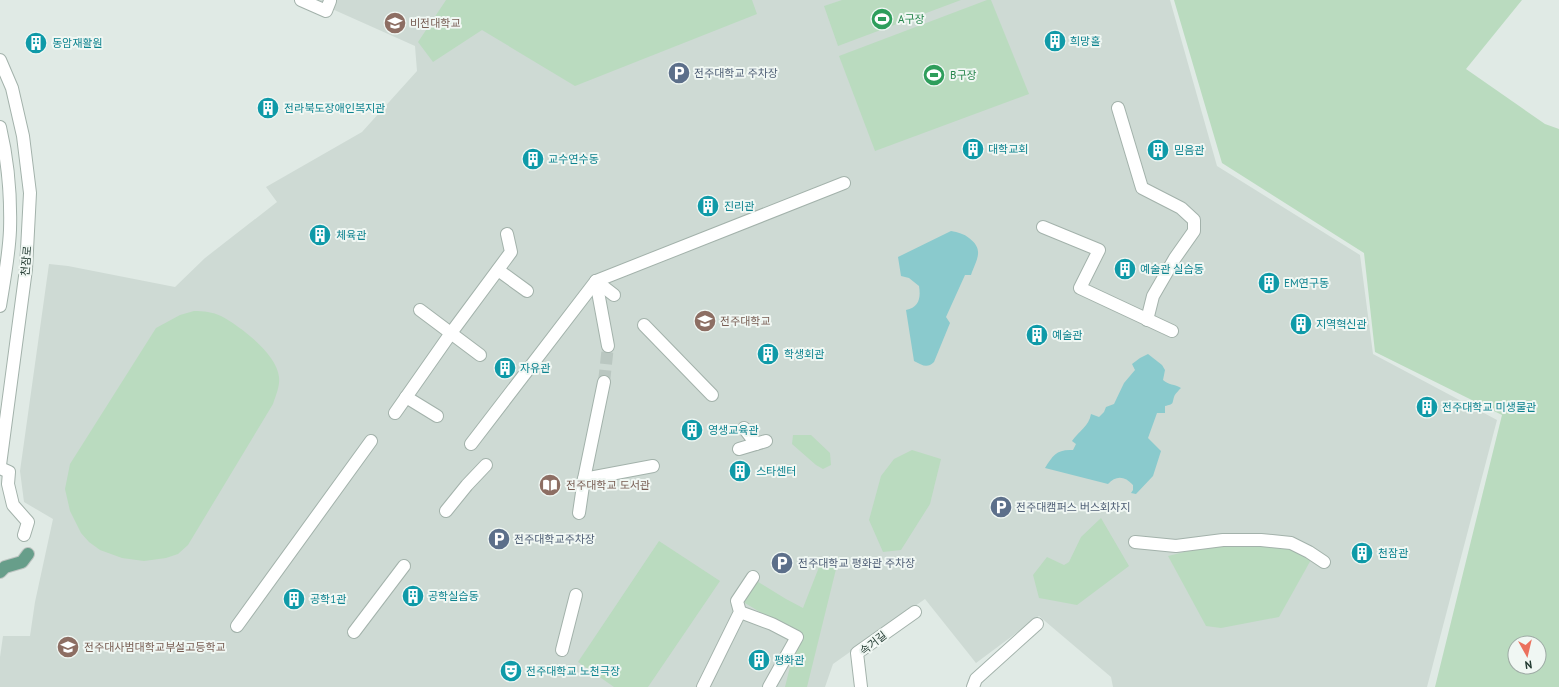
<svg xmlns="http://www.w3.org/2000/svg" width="1559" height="687" font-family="'PT Sans','Noto Sans KR',sans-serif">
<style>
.built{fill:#cedad4}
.green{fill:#badbbf;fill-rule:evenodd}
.water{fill:#8acacd}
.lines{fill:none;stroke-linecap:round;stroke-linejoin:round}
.minor-tunnel{stroke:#bac7c1;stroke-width:12;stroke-dasharray:12 6;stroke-linecap:butt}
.minor-casing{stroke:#a3b2ab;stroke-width:14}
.major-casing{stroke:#bdc4c1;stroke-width:14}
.minor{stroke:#fff;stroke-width:12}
.major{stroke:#679e8a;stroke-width:12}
.labels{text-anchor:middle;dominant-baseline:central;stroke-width:4;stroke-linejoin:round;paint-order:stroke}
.leisure-label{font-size:11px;fill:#27864d;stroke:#f0f7f3;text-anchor:start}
.education-label{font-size:11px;fill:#785e54;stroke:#f0f7f3;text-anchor:start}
.culture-label{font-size:11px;fill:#0d838f;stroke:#f0f7f3;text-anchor:start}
.service-label{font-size:11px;fill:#4e5e75;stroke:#f0f7f3;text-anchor:start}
.street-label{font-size:11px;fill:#223a31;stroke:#f0f7f3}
</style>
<rect width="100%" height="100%" fill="#e0eae5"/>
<polygon class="built" points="312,0 1170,0 1217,166 1360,255 1373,354 1497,420 1427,687 1113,687 1111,677 1039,616 976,663 925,599 833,664 825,687 0,687 0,657 3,636 30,636 35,602 53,519 24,502 20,471 49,264 68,266 175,287 205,258 277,202 266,187 362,132 417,71 415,46"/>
<g class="green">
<polygon points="446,0 752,0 757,14 575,86 482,30 433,62 418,42"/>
<polygon points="842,0 961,0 838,46 824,6"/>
<polygon points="987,0 991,0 1029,94 875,151 839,56"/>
<path d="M1174,0H1522L1466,69L1545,124L1559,129V687H1435L1502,415L1375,352L1364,253L1222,163ZM1515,643H1539V667H1515Z"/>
<path d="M194,311C203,311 213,312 221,316C240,326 277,354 279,377C280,386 276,395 273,404L188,545L178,554L166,558L144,561L122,558L100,550L89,542L81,533L70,511L65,489L70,464L156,328L180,315Z"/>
<polygon points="793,435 811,435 830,453 831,465 823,469 816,465 792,444"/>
<polygon points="912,450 941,459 930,504 901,550 883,552 869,520 881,476 894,459"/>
<polygon points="1101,518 1129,566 1077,605 1039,598 1033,575 1047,557 1064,565 1069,562 1081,537"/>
<polygon points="659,541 720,581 648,687 614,687 578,662"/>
<polygon points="1216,544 1291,547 1312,558 1279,617 1221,628 1206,626 1168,556"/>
<polygon points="839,557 807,687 785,687 798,635 740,600 755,580 786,599 803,608 821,562"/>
</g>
<g class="water">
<path d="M951,231C958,232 964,234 969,238C985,250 976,260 971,275H965L946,317L950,323L934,362C927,369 922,365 914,361L906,310C919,307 921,298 919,286L909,278L901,276L898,257Z"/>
<path d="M1148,354L1162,365L1165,370L1163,380C1168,385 1175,384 1181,388C1179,390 1175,394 1174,397C1172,404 1174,404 1165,406V413H1157L1148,438L1161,451L1153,476L1136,494L1131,493L1133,490V485C1125,476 1116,475 1108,484L1045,468C1053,455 1057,449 1073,450L1076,444L1072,441C1079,431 1089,426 1091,414L1099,417L1104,412L1106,407L1114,404L1124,383L1135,370L1132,364L1140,358Z"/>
</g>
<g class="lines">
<polyline class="minor-tunnel" points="604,382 608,346"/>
<g class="minor-casing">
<g id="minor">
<polyline points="301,0 326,11 330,1"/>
<polyline points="0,60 12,88 23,136 30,193 26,269 0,465"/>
<polyline points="1118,108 1142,188 1181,208 1194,220 1194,231 1175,258 1153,296 1147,320"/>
<path d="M0,127C8,161 11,196 10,230C9,255 4,281 0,306"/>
<polyline points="1043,227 1099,250 1080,288 1172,331"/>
<polyline points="498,270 527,291"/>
<polyline points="596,281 608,346"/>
<polyline points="596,281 614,295"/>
<polyline points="420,310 480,355"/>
<polyline points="644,325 712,395"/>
<polyline points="406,397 437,416"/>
<polyline points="395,413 451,333 511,252 507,234"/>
<polyline points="744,428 756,444"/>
<polyline points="471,444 596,281 844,183"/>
<polyline points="739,449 766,441"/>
<polyline points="0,468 9,472 8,484 13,505 28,522 24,535"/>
<polyline points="584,479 653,466"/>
<polyline points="446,511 467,485 486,465"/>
<polyline points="579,513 584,479 604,382"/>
<polyline points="1135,542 1176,546 1223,540 1261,540 1291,543 1309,552 1324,562"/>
<polyline points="740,612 772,624 797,637 769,687"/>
<polyline points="237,626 371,441"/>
<polyline points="354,632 404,566"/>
<polyline points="562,650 576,595"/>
<polyline points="703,687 740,612 737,601 753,577"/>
<polyline points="861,687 857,653 915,612"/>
<polyline points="973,687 976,679 1037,624"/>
</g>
</g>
<g class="major-casing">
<polyline id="major" points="0,572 5,567 22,562 28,554"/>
</g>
<use href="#minor" class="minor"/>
<use href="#major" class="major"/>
</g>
<defs>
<g id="stadium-disc" transform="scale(1.15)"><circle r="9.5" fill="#2e9e5b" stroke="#f0f7f3"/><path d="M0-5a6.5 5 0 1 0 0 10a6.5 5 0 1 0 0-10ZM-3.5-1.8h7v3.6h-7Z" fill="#fff"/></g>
<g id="university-disc" transform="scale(1.15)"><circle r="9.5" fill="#8d6e63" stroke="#f0f7f3"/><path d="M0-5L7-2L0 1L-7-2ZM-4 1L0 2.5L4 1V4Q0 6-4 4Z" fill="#fff"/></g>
<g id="building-disc" transform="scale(1.15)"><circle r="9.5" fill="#0f9aa8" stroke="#f0f7f3"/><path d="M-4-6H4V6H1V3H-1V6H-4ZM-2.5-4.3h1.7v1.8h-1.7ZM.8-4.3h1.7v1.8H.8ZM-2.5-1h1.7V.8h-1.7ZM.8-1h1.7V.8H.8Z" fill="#fff"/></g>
<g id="parking-disc" transform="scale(1.15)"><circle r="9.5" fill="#5c6f8a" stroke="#f0f7f3"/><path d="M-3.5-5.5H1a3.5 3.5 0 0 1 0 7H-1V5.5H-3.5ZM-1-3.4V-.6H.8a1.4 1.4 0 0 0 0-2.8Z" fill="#fff"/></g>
<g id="library-disc" transform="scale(1.15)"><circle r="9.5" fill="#8d6e63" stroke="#f0f7f3"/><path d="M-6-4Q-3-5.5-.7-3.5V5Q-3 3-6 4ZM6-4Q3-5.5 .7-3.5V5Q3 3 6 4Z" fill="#fff"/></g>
<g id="school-disc" transform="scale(1.15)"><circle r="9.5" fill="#8d6e63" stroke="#f0f7f3"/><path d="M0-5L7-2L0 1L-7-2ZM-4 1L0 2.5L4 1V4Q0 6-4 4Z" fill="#fff"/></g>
<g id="theatre-disc" transform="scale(1.15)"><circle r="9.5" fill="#0f9aa8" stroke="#f0f7f3"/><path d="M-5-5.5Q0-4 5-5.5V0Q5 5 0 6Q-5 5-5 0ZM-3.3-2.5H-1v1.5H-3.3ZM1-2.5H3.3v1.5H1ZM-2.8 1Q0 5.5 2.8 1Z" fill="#fff"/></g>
</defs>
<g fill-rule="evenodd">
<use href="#stadium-disc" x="882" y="19"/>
<use href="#university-disc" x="395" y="23"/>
<use href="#building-disc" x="1055" y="41"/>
<use href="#building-disc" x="36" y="43"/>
<use href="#parking-disc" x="679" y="73"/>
<use href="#stadium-disc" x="934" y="75"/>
<use href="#building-disc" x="268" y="108"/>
<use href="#building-disc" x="973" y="149"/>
<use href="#building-disc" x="1158" y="150"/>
<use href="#building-disc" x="533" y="159"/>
<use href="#building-disc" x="708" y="206"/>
<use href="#building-disc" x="320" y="235"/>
<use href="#building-disc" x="1125" y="269"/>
<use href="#building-disc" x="1269" y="283"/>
<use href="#university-disc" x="705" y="321"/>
<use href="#building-disc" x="1301" y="324"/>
<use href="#building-disc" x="1037" y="335"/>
<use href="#building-disc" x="768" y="354"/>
<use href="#building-disc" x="505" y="368"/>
<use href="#building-disc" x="1427" y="407"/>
<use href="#building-disc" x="692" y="430"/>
<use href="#building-disc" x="740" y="471"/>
<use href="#library-disc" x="550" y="485"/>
<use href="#parking-disc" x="1001" y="507"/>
<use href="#parking-disc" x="499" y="539"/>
<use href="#building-disc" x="1362" y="553"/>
<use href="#parking-disc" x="782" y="563"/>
<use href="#building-disc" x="413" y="596"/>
<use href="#building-disc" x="294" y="599"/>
<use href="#school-disc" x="68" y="647"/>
<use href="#building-disc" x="759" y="660"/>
<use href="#theatre-disc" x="511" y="671"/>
</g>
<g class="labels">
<g class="leisure-label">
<text x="898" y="19">A구장</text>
<text x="950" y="75">B구장</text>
</g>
<g class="education-label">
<text x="410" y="23">비전대학교</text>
<text x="720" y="321">전주대학교</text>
<text x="566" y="485">전주대학교 도서관</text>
<text x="84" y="647">전주대사범대학교부설고등학교</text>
</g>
<g class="culture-label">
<text x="1070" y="41">희망홀</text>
<text x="52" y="43">동암재활원</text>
<text x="284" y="108">전라북도장애인복지관</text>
<text x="988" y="149">대학교회</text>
<text x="1174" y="150">믿음관</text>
<text x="548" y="159">교수연수동</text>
<text x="724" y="206">진리관</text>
<text x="336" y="235">체육관</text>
<text x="1140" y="269">예술관 실습동</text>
<text x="1284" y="283">EM연구동</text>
<text x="1316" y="324">지역혁신관</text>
<text x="1052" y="335">예술관</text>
<text x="784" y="354">학생회관</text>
<text x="520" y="368">자유관</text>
<text x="1442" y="407">전주대학교 미생물관</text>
<text x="708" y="430">영생교육관</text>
<text x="756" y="471">스타센터</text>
<text x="1378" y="553">천잠관</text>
<text x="428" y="596">공학실습동</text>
<text x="310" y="599">공학1관</text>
<text x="774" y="660">평화관</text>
<text x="526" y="671">전주대학교 노천극장</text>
</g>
<g class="service-label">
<text x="694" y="73">전주대학교 주차장</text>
<text x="1016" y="507">전주대캠퍼스 버스회차지</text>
<text x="514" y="539">전주대학교주차장</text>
<text x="798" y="563">전주대학교 평화관 주차장</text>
</g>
<g class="street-label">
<text transform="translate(26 261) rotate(-85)">천잠로</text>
<text transform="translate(873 643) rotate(-38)">속거길</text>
</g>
</g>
<g transform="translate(1527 655) rotate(172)"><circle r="19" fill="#f0f7f3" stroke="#9eaba5"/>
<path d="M0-3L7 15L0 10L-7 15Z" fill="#eb715d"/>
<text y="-6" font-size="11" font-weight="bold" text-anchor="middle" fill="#223a31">N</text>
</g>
</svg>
